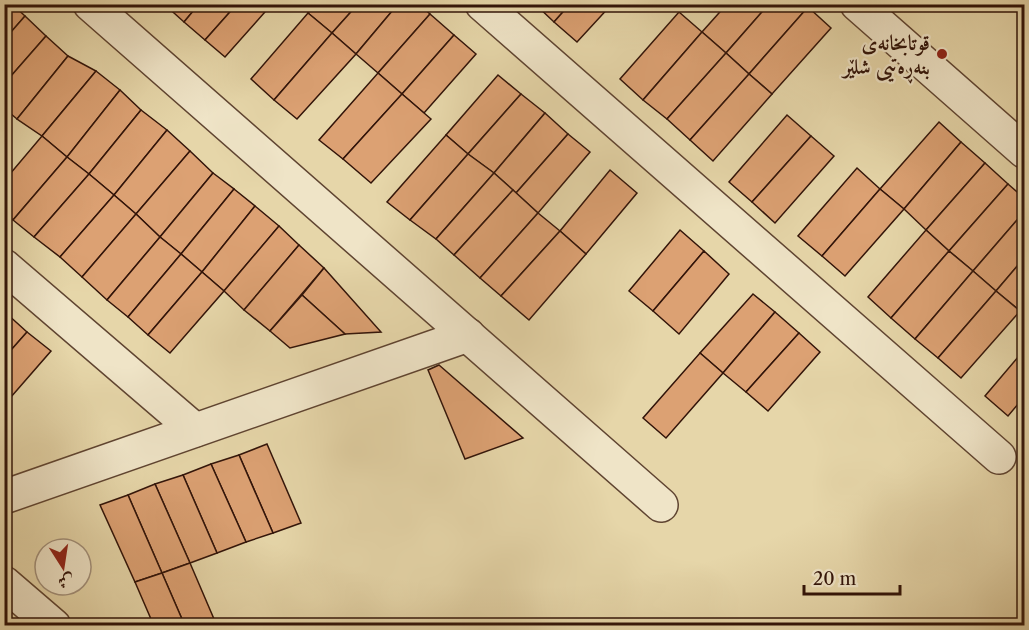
<svg xmlns="http://www.w3.org/2000/svg" width="1029" height="630" font-family="'Libre Caslon Text',Amiri,serif">
<style>
.building{fill:#dca173;stroke:#321409;stroke-width:1.5}
.lines{fill:none;stroke-linecap:round;stroke-linejoin:round}
.minor-casing{stroke:#5f4431;stroke-width:36}
.minor{stroke:#efe4c7;stroke-width:33}
.poi-dot{fill:#8f2418;stroke:#efe4c7;stroke-width:2}
.labels{text-anchor:middle;dominant-baseline:central;stroke-width:4.5;stroke-linejoin:round;paint-order:stroke}
.poi-label{font-size:21px;font-weight:bold;fill:#321409;stroke:#efe4c7;text-anchor:end}
</style>
<rect width="100%" height="100%" fill="#e6d6a9"/>
<filter id="stains"><feTurbulence type="fractalNoise" baseFrequency=".00333" numOctaves="4"/><feColorMatrix values="0 0 0 0 .2 0 0 0 0 .09 0 0 0 0 .02 0 0 0 .5 -.17"/></filter>
<radialGradient id="worn" r=".72"><stop offset=".6" stop-color="#630" stop-opacity="0"/><stop offset="1" stop-color="#630" stop-opacity=".3"/></radialGradient>
<g class="building">
<polygon points="4,4 12,4 25,16 4,40"/>
<polygon points="164,4 199,4 184,22"/>
<polygon points="199,4 237,4 205,40 184,22"/>
<polygon points="237,4 272,4 225,57 205,40"/>
<polygon points="315,4 358,4 332,33 308,13"/>
<polygon points="358,4 398,4 356,54 332,33"/>
<polygon points="398,4 419,4 430,14 378,73 356,54"/>
<polygon points="535,4 570,4 554,22"/>
<polygon points="570,4 612,4 577,42 554,22"/>
<polygon points="727,4 769,4 726,53 702,32"/>
<polygon points="769,4 805,4 808,7 749,74 726,53"/>
<polygon points="808,7 831,28 772,94 749,74"/>
<polygon points="679,12 702,32 643,100 620,79"/>
<polygon points="308,13 332,33 274,100 251,79"/>
<polygon points="430,14 454,35 402,94 378,73"/>
<polygon points="25,16 46,36 4,84 4,40"/>
<polygon points="702,32 726,53 667,119 643,100"/>
<polygon points="332,33 356,54 297,119 274,100"/>
<polygon points="454,35 476,54 424,113 402,94"/>
<polygon points="46,36 68,56 17,119 4,108 4,84"/>
<polygon points="726,53 749,74 690,140 667,119"/>
<polygon points="68,56 96,71 42,136 17,119"/>
<polygon points="96,71 120,90 67,157 42,136"/>
<polygon points="378,73 402,94 343,159 319,140"/>
<polygon points="749,74 772,94 713,161 690,140"/>
<polygon points="498,75 521,94 468,154 446,135"/>
<polygon points="120,90 141,110 89,174 67,157"/>
<polygon points="402,94 431,119 371,183 343,159"/>
<polygon points="521,94 545,113 494,173 468,154"/>
<polygon points="141,110 167,130 114,195 89,174"/>
<polygon points="545,113 568,134 516,193 494,173"/>
<polygon points="787,115 811,136 752,202 729,182"/>
<polygon points="939,122 961,142 904,209 880,189"/>
<polygon points="167,130 190,151 136,214 114,195"/>
<polygon points="568,134 590,152 538,213 516,193"/>
<polygon points="446,135 468,154 410,220 387,202"/>
<polygon points="42,136 67,157 13,220 4,212 4,181"/>
<polygon points="811,136 834,156 775,223 752,202"/>
<polygon points="961,142 985,163 926,230 904,209"/>
<polygon points="190,151 213,173 160,237 136,214"/>
<polygon points="468,154 494,173 436,239 410,220"/>
<polygon points="67,157 89,174 34,237 13,220"/>
<polygon points="985,163 1008,184 949,251 926,230"/>
<polygon points="857,168 880,189 822,256 798,236"/>
<polygon points="610,170 637,193 586,254 560,231"/>
<polygon points="213,173 234,189 181,254 160,237"/>
<polygon points="494,173 513,190 454,255 436,239"/>
<polygon points="89,174 114,195 60,257 34,237"/>
<polygon points="1008,184 1024,198 1024,212 973,271 949,251"/>
<polygon points="234,189 255,206 202,272 181,254"/>
<polygon points="880,189 904,209 845,276 822,256"/>
<polygon points="513,190 538,213 480,278 454,255"/>
<polygon points="114,195 136,214 82,277 60,257"/>
<polygon points="255,206 279,226 224,291 202,272"/>
<polygon points="1024,212 1024,258 996,291 973,271"/>
<polygon points="538,213 560,231 501,296 480,278"/>
<polygon points="136,214 160,237 107,300 82,277"/>
<polygon points="279,226 299,245 244,310 224,291"/>
<polygon points="680,230 704,251 653,311 629,291"/>
<polygon points="926,230 949,251 891,318 868,297"/>
<polygon points="560,231 586,254 529,320 501,296"/>
<polygon points="160,237 181,254 128,317 107,300"/>
<polygon points="299,245 324,268 270,331 244,310"/>
<polygon points="704,251 729,274 679,334 653,311"/>
<polygon points="949,251 973,271 915,339 891,318"/>
<polygon points="181,254 202,272 148,335 128,317"/>
<polygon points="1024,258 1024,306 1020,311 996,291"/>
<polygon points="324,268 381,332 345,334 302,295"/>
<polygon points="973,271 996,291 938,358 915,339"/>
<polygon points="202,272 224,291 170,353 148,335"/>
<polygon points="996,291 1020,311 961,378 938,358"/>
<polygon points="753,294 775,312 723,373 700,353"/>
<polygon points="302,295 345,334 290,348 270,331"/>
<polygon points="775,312 799,333 746,392 723,373"/>
<polygon points="6,313 27,332 4,358 4,314"/>
<polygon points="27,332 51,351 4,405 4,358"/>
<polygon points="799,333 820,352 768,411 746,392"/>
<polygon points="1024,350 1024,397 1008,416 985,396"/>
<polygon points="700,353 723,373 666,438 643,418"/>
<polygon points="439,365 523,438 465,459 428,370"/>
<polygon points="267,444 301,523 273,533 239,455"/>
<polygon points="239,455 273,533 246,542 211,464"/>
<polygon points="211,464 246,542 217,553 183,475"/>
<polygon points="183,475 217,553 190,563 155,484"/>
<polygon points="155,484 190,563 162,573 128,495"/>
<polygon points="128,495 162,573 135,582 100,505"/>
<polygon points="190,563 217,626 185,626 162,573"/>
<polygon points="162,573 185,626 154,626 135,582"/>
</g>
<g class="lines">
<g class="minor-casing">
<g id="minor">
<polyline points="90,4 661,505"/>
<polyline points="482,4 999,457"/>
<polyline points="857,4 1024,151"/>
<polyline points="4,266 195,430"/>
<polyline points="4,497 468,335"/>
<polyline points="4,583 54,626"/>
</g>
</g>
<use href="#minor" class="minor"/>
</g>
<circle class="poi-dot" cx="942" cy="54" r="6"/>
<g class="labels">
<g class="poi-label">
<text x="930" y="42">قوتابخانەی<tspan x="930" dy="24">بنەڕەتیی شلێر</tspan></text>
</g>
</g>
<rect width="1029" height="630" fill="none" stroke="#e6d6a9" stroke-width="24"/>
<rect x="6" y="6" width="1017" height="618" fill="none" stroke="#321409" stroke-width="3"/>
<rect x="12" y="12" width="1005" height="606" fill="none" stroke="#321409" stroke-width="1.5"/>
<g transform="translate(63 567) rotate(168)"><circle r="28" fill="#efe4c7" stroke="#a3917b" stroke-width="1.5"/>
<path d="M0-4.5L10 22L0 15L-10 22Z" fill="#8f2418"/>
<text y="-9" font-size="16" font-weight="bold" text-anchor="middle" fill="#321409">ش</text>
</g>
<path d="M804 585v9h96v-9" fill="none" stroke="#321409" stroke-width="3"/>
<text x="813" y="585" font-size="18" fill="#321409" stroke="#efe4c7" stroke-width="4.5" paint-order="stroke">20 m</text>
<rect width="100%" height="100%" filter="url(#stains)"/>
<rect width="100%" height="100%" fill="url(#worn)"/>
</svg>
